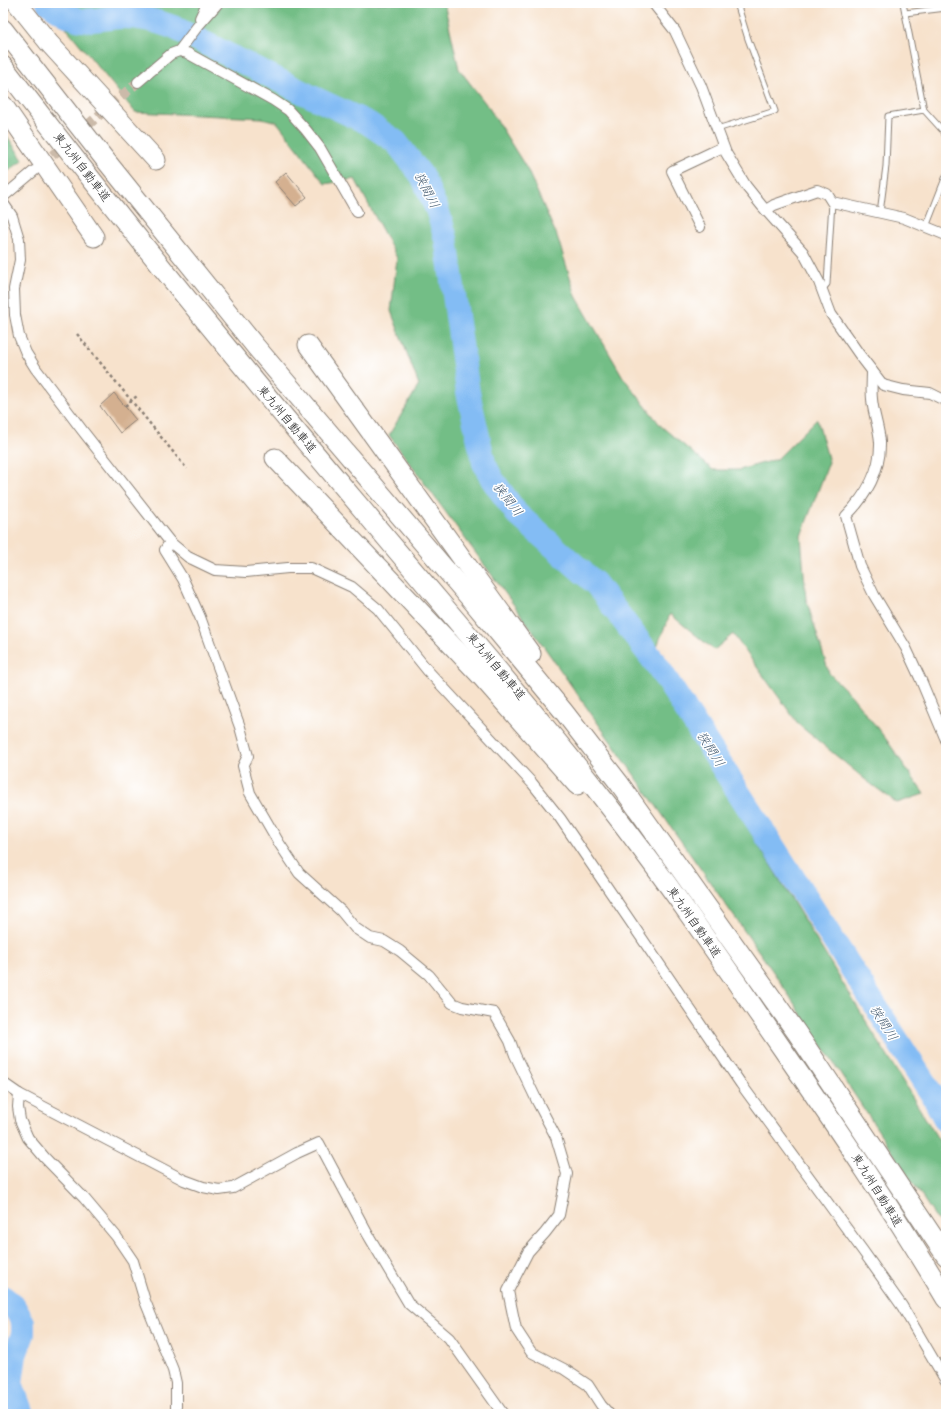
<svg xmlns="http://www.w3.org/2000/svg" width="949" height="1417" font-family="Sriracha,'Klee One',sans-serif">
<style>
.forest{fill:#73be86;stroke:#486d51}
.lines{fill:none;stroke-linecap:round;stroke-linejoin:round}
.river{stroke:#83bcf4;stroke-width:24}
.building{fill:#d4b090}
.street-tunnel{stroke:#cbbaa9;stroke-width:10;stroke-dasharray:10 5;stroke-linecap:butt}
.lane-casing{stroke:#8a7f74;stroke-width:7}
.street-casing{stroke:#8a7f74;stroke-width:12}
.highway-casing{stroke:#8a7f74;stroke-width:21}
.path{stroke:#8a7f74;stroke-width:2.5;stroke-dasharray:3 3;stroke-linecap:butt}
.lane{stroke:#fff;stroke-width:5}
.street{stroke:#fff;stroke-width:10}
.highway{stroke:#fff;stroke-width:19}
.labels{text-anchor:middle;dominant-baseline:central;stroke-width:3;stroke-linejoin:round;paint-order:stroke}
.street-label{font-size:12px;fill:#1c1c1c;stroke:#fff}
.water-label{font-size:13px;font-style:italic;fill:#455c72;stroke:#fff}
</style>
<rect width="100%" height="100%" fill="#fff"/>
<filter id="ink" filterUnits="userSpaceOnUse"><feTurbulence type="fractalNoise" baseFrequency=".025" numOctaves="2"/><feDisplacementMap in="SourceGraphic" scale="8" xChannelSelector="R" yChannelSelector="G"/><feConvolveMatrix kernelMatrix="1 2 1 2 8 2 1 2 1" color-interpolation-filters="sRGB"/></filter>
<filter id="wash" filterUnits="userSpaceOnUse"><feTurbulence type="fractalNoise" baseFrequency=".012" numOctaves="4" result="noise"/><feDisplacementMap in="SourceGraphic" scale="16" xChannelSelector="R" yChannelSelector="G"/><feGaussianBlur stdDeviation="0.9" result="paint"/><feColorMatrix in="noise" values="0 0 0 0 0 0 0 0 0 0 0 0 0 0 0 0 0 1.4 0 .05"/><feComposite in="paint" operator="in"/></filter>
<g filter="url(#wash)">
<rect width="100%" height="100%" fill="#f7e2cc"/>
<g class="forest">
<polygon points="46,3 214,3 218,12 220,3 444,3 459,69 489,108 527,169 557,236 576,296 623,377 661,426 713,470 739,470 777,459 817,419 829,462 801,536 806,599 829,673 851,695 886,739 924,794 897,803 867,781 799,725 733,634 714,650 670,614 649,666 946,1152 946,1233 774,973 530,627 389,435 419,385 391,311 397,258 355,179 325,184 277,122 262,118 135,112"/>
<polygon points="3,130 23,160 3,175"/>
</g>
<g class="lines">
<g class="river">
<path d="M48,3C58,9 69,18 81,20C94,22 108,17 121,17C139,16 157,21 173,27L308,95L368,123L396,142L422,176L438,212L446,239L468,392L484,463L492,479L517,514L595,583L657,665L933,1096L946,1121"/>
<polyline points="3,1297 13,1305 23,1322 23,1334 15,1355 11,1383 22,1414"/>
</g>
</g>
<g id="blocks">
<g class="building">
<polygon points="286,172 307,197 296,206 275,182"/>
<polygon points="114,393 136,420 120,433 100,406"/>
</g>
</g>
</g>
<g filter="url(#ink)">
<use href="#blocks" fill-opacity="0" stroke="#8a7f74" stroke-width="1"/>
<g class="lines">
<polyline class="street-tunnel" points="41,165 138,82"/>
<g class="lane-casing">
<g id="lane">
<polyline points="903,3 924,110 944,132 946,138"/>
<polyline points="905,13 946,8"/>
<polyline points="717,129 775,111 748,39 737,3"/>
<polyline points="880,213 886,166 888,116 924,110"/>
<polyline points="926,227 946,176"/>
<polyline points="822,290 827,284 832,202"/>
</g>
</g>
<g class="street-casing">
<g id="street">
<polyline points="653,3 675,31 701,86 726,153 746,186 762,206 803,252 819,282 831,314 859,354 883,385 903,390 930,393 946,401"/>
<polyline points="200,18 207,3"/>
<polyline points="179,51 197,27 218,3"/>
<polyline points="138,82 171,54 179,51 187,53 273,100 288,110 306,130 320,148 357,212"/>
<polyline points="3,197 34,171"/>
<polyline points="3,203 12,216 19,239 20,260 14,289 15,315 19,336 26,353 36,369 82,430 170,542 188,557 215,570 246,572 288,568 311,568 352,587 378,609 428,671 532,783 560,818 741,1084 863,1251 902,1306 946,1381"/>
<polyline points="766,210 774,205 817,190 827,194 832,202 904,218 946,235"/>
<polyline points="700,227 672,171 723,147"/>
<path d="M872,371C872,380 871,390 872,399C873,413 879,427 880,442C881,470 866,496 846,516L860,566L874,595L906,648L920,678L946,740"/>
<polyline points="170,542 165,550 183,579 200,617 240,727 248,756 243,766 250,793 279,843 299,873 341,911 355,928 370,938 384,941 400,951 429,975 452,1003 462,1007 494,1013 510,1041 515,1055 538,1103 556,1137 567,1174 559,1215 545,1233 528,1252 508,1291 516,1329 531,1352 564,1369 588,1385 601,1405 609,1414"/>
<polyline points="3,1084 6,1085 19,1094 184,1180 203,1187 219,1190 233,1188 297,1153 319,1143 367,1233 409,1304 449,1338 503,1414"/>
<polyline points="19,1094 18,1107 20,1120 28,1138 45,1158 84,1198 116,1236 133,1261 145,1301 173,1370 176,1383 176,1414"/>
</g>
</g>
<g class="highway-casing">
<g id="highway">
<polyline points="17,3 49,43 156,160"/>
<polyline points="3,29 103,157 256,347 469,597 564,712 619,783 797,1033 946,1256"/>
<path d="M3,66C119,217 239,364 362,509C440,603 521,694 597,791C661,872 720,958 779,1044C837,1128 894,1211 946,1299"/>
<polyline points="3,105 94,237"/>
<polyline points="308,345 531,654"/>
<polyline points="275,458 480,675 577,785"/>
</g>
</g>
<g class="path">
<polyline points="77,334 187,469"/>
<polyline points="125,406 137,396"/>
</g>
<use href="#lane" class="lane"/>
<use href="#street" class="street"/>
<use href="#highway" class="highway"/>
</g>
</g>
<g class="labels">
<g class="street-label">
<text transform="translate(82 167) rotate(52)">東九州自動車道</text>
<text transform="translate(287 419) rotate(50)">東九州自動車道</text>
<text transform="translate(496 666) rotate(50)">東九州自動車道</text>
<text transform="translate(694 922) rotate(55)">東九州自動車道</text>
<text transform="translate(877 1190) rotate(58)">東九州自動車道</text>
</g>
<g class="water-label">
<text transform="translate(427 190) rotate(63)">狭間川</text>
<text transform="translate(508 499) rotate(52)">狭間川</text>
<text transform="translate(711 749) rotate(58)">狭間川</text>
<text transform="translate(884 1023) rotate(58)">狭間川</text>
</g>
</g>
<rect width="949" height="1417" fill="none" stroke="#fff" stroke-width="16"/>
</svg>
